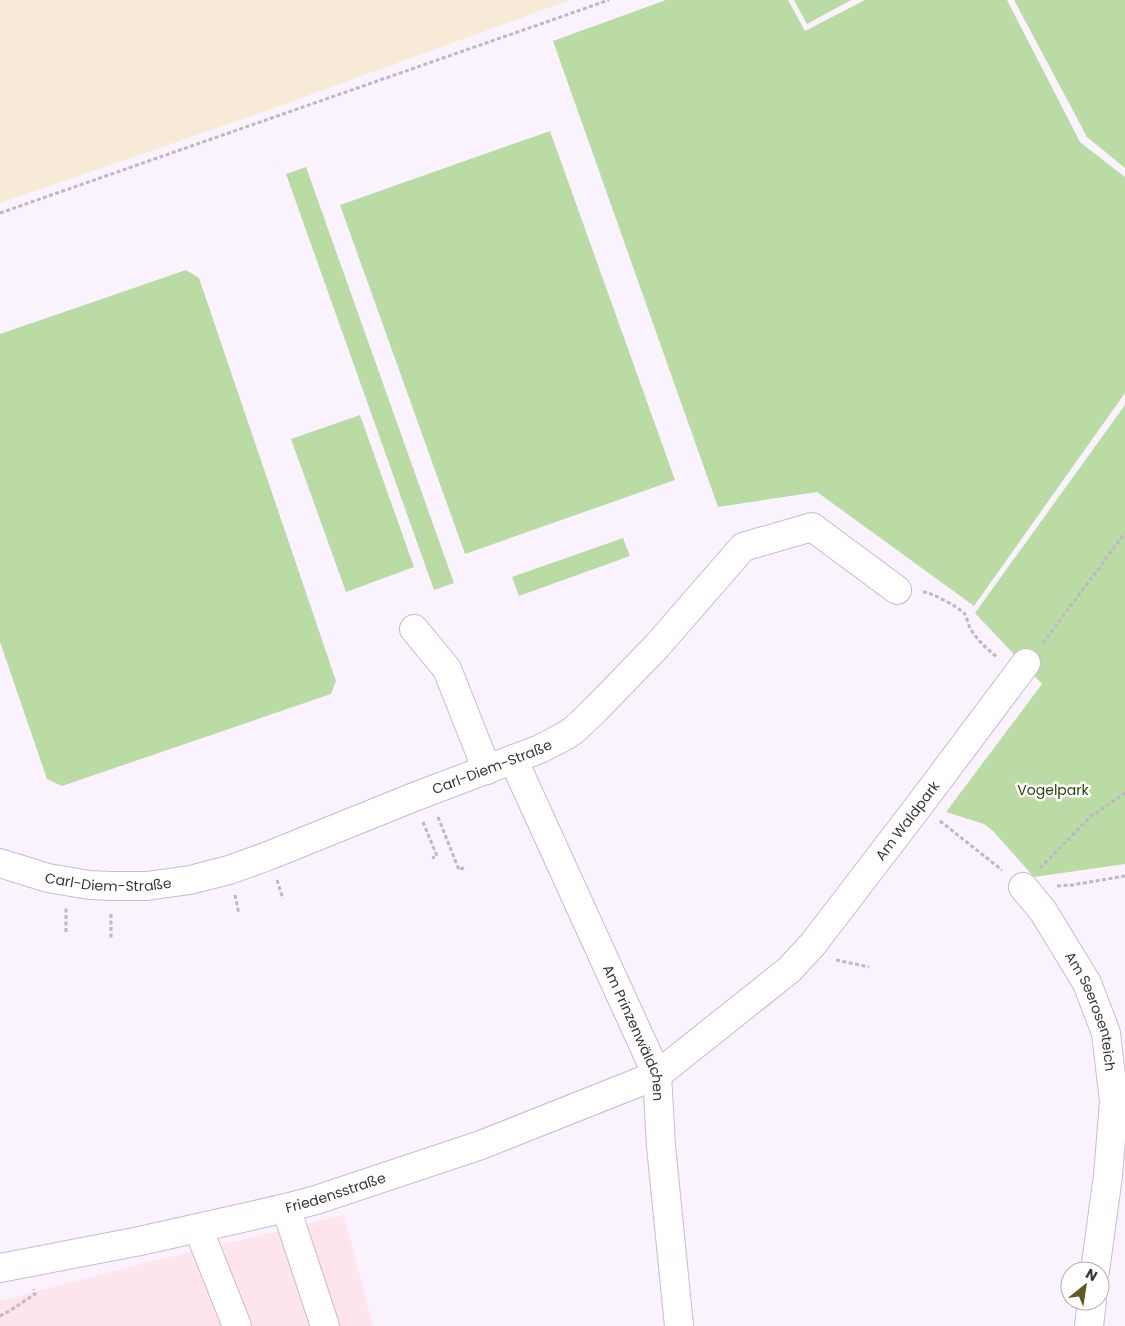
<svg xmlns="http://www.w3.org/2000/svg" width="1125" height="1326" font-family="Poppins,sans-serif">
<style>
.industrial{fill:#f7ead6}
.medical{fill:#fee4ec}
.green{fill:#bbdba5}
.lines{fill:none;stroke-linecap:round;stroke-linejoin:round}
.minor-casing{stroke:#c9bad2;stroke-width:30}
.path{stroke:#bfb8c3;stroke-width:3;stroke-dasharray:4 2.5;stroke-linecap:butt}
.minor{stroke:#fff;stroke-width:28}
.labels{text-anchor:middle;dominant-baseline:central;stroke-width:5;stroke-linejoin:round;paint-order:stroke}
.street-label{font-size:14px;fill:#3b343e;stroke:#fff}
.park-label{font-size:14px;fill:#264306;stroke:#fff}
</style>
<rect width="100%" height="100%" fill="#faf3fe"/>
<polygon class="industrial" points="0,0 570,0 252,116 0,203"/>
<polygon class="medical" points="344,1215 373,1326 0,1326 0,1301 141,1264"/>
<g class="green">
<polygon points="666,0 788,0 805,31 865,0 1007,0 1080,142 1125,177 1125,393 974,606 817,492 718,507 553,41"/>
<polygon points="794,0 851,0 807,24"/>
<polygon points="1014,0 1125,0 1125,168 1087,137"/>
<polygon points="550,131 675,480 465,554 340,205"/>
<polygon points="306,167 454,583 434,590 286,174"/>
<polygon points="186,270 199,278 336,681 331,694 62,786 47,779 0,642 0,334"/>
<polygon points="1125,405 1125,864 1034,877 993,831 984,824 946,812 1042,684 975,613"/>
<polygon points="360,415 414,567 346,592 291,439"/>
<polygon points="623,538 630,556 519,596 512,577"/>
</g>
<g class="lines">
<g class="minor-casing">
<g id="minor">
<polyline points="414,629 447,669 487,770"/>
<path id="s1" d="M513,759L657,1075L661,1146L679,1326"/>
<path id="s2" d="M0,863L48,878L89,885L111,886H147L190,880L229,870L268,856L414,797L540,749L565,736L574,730L596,709L657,646L743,547L812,527L897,590"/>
<path id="s3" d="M1023,887L1043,911L1087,983L1106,1033L1114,1101L1108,1176L1095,1271"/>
<polyline points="286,1208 325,1326"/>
<polyline points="198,1228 237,1326"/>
<path id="s4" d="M0,1268L140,1241L286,1208L316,1200L481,1145L657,1075L789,970L813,944L921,803L1026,663"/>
<polyline points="1089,1326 1092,1301"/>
</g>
</g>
<g class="path">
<polyline points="0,213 609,0"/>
<path d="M923,592C929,591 960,608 964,613C967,617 968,624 970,628C978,641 986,648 997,657"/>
<polyline points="1043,643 1125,533"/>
<polyline points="438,817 459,870 465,867"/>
<polyline points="940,821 1002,870"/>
<polyline points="423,822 437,856 432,858"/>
<polyline points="1040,868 1090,817 1125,793"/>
<polyline points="277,880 283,899"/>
<polyline points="1057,886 1072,885 1125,876"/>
<polyline points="235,895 239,914"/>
<polyline points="111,914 111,938"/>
<polyline points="66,932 66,908"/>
<polyline points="836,960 869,967"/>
<polyline points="0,1316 11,1310 35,1294 34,1289"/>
</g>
<use href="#minor" class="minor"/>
</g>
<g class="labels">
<g class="street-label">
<text stroke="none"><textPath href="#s2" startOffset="516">Carl-Diem-Straße</textPath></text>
<text stroke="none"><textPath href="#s4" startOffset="1046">Am Waldpark</textPath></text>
<text stroke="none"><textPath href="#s2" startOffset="111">Carl-Diem-Straße</textPath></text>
<text stroke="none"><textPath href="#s3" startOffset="144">Am Seerosenteich</textPath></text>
<text stroke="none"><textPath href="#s1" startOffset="300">Am Prinzenwäldchen</textPath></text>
<text stroke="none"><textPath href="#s4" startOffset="344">Friedensstraße</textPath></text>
</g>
<g class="park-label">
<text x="1053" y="790">Vogelpark</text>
</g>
</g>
<g transform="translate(1085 1286) rotate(30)"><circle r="24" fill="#ffffff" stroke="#b1aeb2"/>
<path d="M0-4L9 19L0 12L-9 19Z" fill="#5f5a26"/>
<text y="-8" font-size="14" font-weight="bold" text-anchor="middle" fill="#3b343e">N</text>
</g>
</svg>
